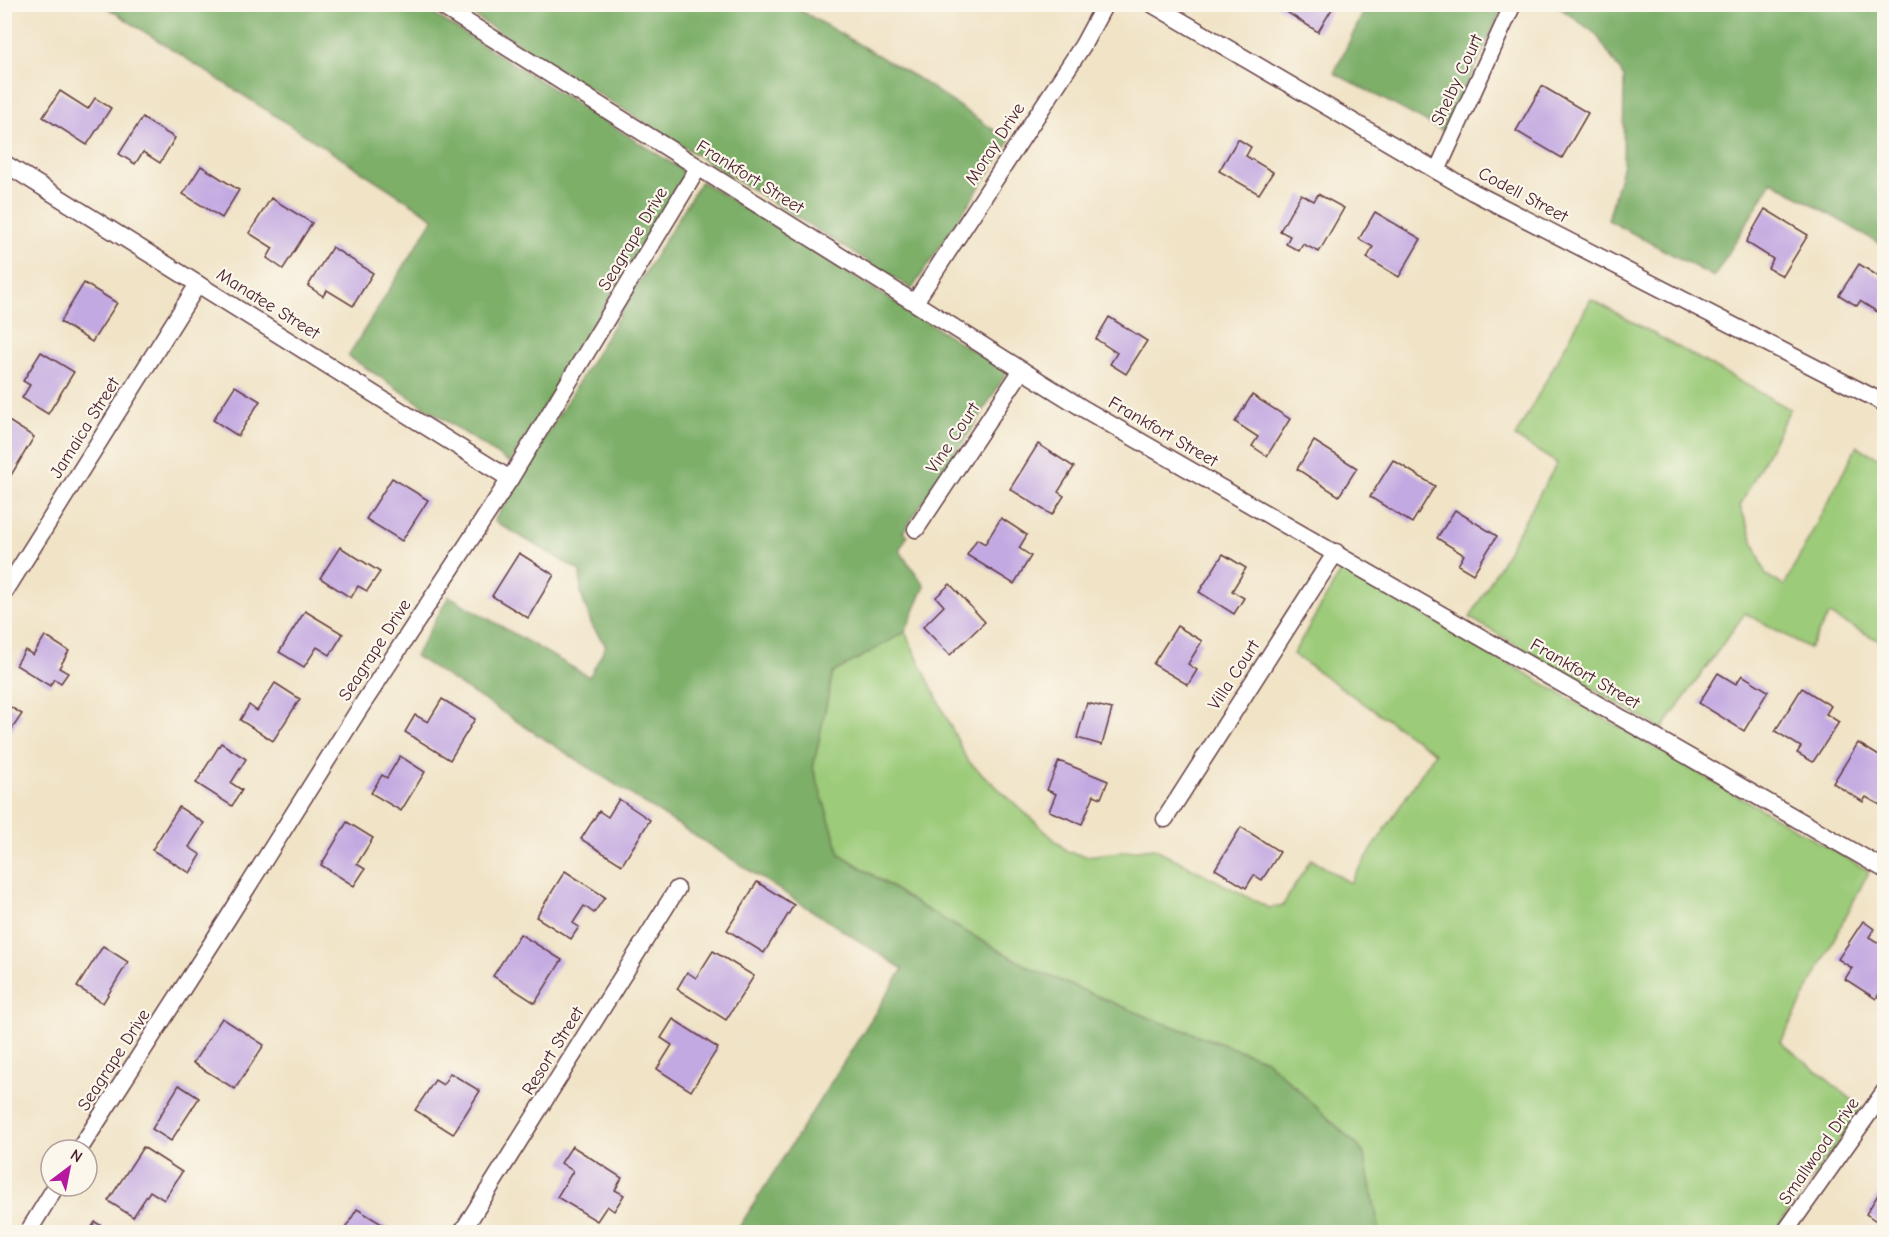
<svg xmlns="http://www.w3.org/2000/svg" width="1889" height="1237" font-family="'Comic Neue',sans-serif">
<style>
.green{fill:#9ccb79;stroke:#737552;stroke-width:1.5}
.forest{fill:#7daf69;stroke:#64674a;stroke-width:1.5}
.building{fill:#c3a9e1}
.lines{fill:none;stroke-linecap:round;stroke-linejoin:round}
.street-casing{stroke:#633c42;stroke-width:19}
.street{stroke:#fff;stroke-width:16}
.labels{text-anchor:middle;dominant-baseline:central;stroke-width:4.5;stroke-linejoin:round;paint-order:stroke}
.street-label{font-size:18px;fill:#4a1f2b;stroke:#fbf7ec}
</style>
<rect width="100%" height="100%" fill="#fbf7ec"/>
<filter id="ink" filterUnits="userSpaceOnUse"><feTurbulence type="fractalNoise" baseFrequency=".0167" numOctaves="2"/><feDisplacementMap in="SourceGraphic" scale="12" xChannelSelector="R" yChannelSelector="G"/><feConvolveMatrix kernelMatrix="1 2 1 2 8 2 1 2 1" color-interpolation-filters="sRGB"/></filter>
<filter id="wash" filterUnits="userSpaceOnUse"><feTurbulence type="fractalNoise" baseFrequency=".008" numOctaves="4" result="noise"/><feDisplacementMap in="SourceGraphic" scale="24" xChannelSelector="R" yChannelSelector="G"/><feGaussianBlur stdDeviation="1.35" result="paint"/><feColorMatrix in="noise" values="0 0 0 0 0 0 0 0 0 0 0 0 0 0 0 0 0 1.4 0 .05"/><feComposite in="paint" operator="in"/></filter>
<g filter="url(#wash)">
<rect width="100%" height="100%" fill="#f0e3c6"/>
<g class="green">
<polygon points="1591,299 1790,409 1740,506 1766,575 1784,586 1857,446 1884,461 1884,643 1829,615 1809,648 1745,613 1662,729 1470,618 1557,463 1515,437"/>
<polygon points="1343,568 1869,871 1781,1042 1862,1108 1774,1232 1380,1232 1363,1151 1266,1060 1150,1018 1034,970 920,906 840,854 813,768 833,672 905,632 967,760 1068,852 1086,856 1154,848 1269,908 1283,905 1311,859 1350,883 1435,753 1293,654"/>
</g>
<g class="forest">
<polygon points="103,5 419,5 686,172 510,463 348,356 434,218"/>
<polygon points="456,5 791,5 917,78 1010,141 912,289"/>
<polygon points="1367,5 1504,5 1445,132 1334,73"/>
<polygon points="1556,5 1884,5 1884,246 1772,181 1714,277 1608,220 1623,164 1624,77 1596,34"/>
<polygon points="701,181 1007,372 977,421 903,532 908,535 899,550 925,586 905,632 833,673 813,768 840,854 920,906 1034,970 1150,1018 1266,1060 1363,1151 1380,1232 736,1232 903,969 415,656 449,596 589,677 606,646 592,626 581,594 580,571 494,521"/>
</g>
<g id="blocks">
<g class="building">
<polygon points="1274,4 1335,4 1318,32"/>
<polygon points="1542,86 1588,113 1562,158 1516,131"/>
<polygon points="60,91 88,109 95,98 111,108 87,145 43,117"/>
<polygon points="142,118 175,138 160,163 143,152 135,164 119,154"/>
<polygon points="1238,139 1251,147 1246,156 1273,172 1259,194 1219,171"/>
<polygon points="201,166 239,190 222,218 183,194"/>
<polygon points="1301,194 1314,201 1318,194 1344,208 1319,252 1303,244 1299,251 1286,244 1290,236 1280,231"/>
<polygon points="271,198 312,223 283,269 267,258 273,248 249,233"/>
<polygon points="1765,209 1808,235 1783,276 1768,268 1773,259 1746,242"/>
<polygon points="1375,212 1421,239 1399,277 1367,258 1373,247 1359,239"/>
<polygon points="332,247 373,273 353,306 327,290 323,296 308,286"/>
<polygon points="1859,264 1884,280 1884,305 1879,313 1860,301 1857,306 1839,295"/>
<polygon points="84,283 117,303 92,342 60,322"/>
<polygon points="1109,317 1147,341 1126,374 1110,364 1117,353 1096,339"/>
<polygon points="41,352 74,372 48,414 22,398 30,385 23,381"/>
<polygon points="235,386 260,401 238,436 213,420"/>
<polygon points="1252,395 1290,419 1267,456 1252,446 1258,437 1235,422"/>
<polygon points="4,418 34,437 7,482 4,480"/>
<polygon points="1314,441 1357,468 1339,496 1297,469"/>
<polygon points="1038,444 1074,467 1058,492 1064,496 1052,515 1010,489"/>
<polygon points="1393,460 1435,486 1412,523 1370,497"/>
<polygon points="392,478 428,500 402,541 366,519"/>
<polygon points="1455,510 1497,536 1473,574 1458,565 1464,555 1437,538"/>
<polygon points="1001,518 1027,535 1019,548 1031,556 1014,584 967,555 977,539 985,544"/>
<polygon points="340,547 380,572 367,591 358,586 351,598 320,578"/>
<polygon points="519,553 554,575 528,618 492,596"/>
<polygon points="1223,554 1246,568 1232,591 1244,598 1234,614 1199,592"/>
<polygon points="950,584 985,622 950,655 923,627 944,606 936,597"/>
<polygon points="305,611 343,634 330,655 317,647 304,667 279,652"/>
<polygon points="1177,626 1202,641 1188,664 1197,670 1188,685 1153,664"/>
<polygon points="45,636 69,651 59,668 68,673 61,683 54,679 50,686 16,665 25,650 33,655"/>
<polygon points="1718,673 1736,684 1742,675 1768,691 1744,731 1699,703"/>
<polygon points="275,683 300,699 273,741 240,720 249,705 257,711"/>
<polygon points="1802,688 1831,706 1826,714 1839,722 1813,762 1797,753 1801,747 1775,731"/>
<polygon points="442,699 475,719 450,760 405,732 415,715 428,722"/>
<polygon points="4,703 22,714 4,741"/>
<polygon points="1087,703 1112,709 1102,745 1077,738"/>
<polygon points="221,743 246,759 231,783 242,790 232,806 196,783"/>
<polygon points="1858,743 1884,759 1884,798 1880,805 1866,797 1863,802 1833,783"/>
<polygon points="400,756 425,772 401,811 371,793 382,775 387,778"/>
<polygon points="1059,761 1108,781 1101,798 1094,795 1082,824 1049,811 1056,794 1047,790"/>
<polygon points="619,799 650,820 622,865 581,839 599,811 608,817"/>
<polygon points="179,807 204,823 189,847 201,855 190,873 152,850"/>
<polygon points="347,822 373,838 357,864 365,869 354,886 321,865"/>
<polygon points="1241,827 1280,852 1262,880 1254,875 1246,888 1215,869"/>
<polygon points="565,871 605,897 594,913 584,906 573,923 579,927 571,939 536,917"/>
<polygon points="757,882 794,905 764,953 727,930"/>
<polygon points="1863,921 1874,929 1869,937 1882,945 1884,941 1884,986 1876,999 1845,979 1852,968 1838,959"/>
<polygon points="520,934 562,960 535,1003 493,976"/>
<polygon points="103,946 128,962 103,1003 77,987"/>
<polygon points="713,951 754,976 726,1020 677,989 687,972 696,978"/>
<polygon points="222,1018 264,1045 235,1089 193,1063"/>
<polygon points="673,1019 718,1048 691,1091 657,1069 672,1045 661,1038"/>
<polygon points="450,1073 480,1091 453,1134 415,1110 435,1080 443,1085"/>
<polygon points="179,1085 199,1098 171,1141 152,1129"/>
<polygon points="572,1146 622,1178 615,1190 624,1195 614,1211 607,1206 597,1221 557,1197 573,1171 561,1163"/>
<polygon points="143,1147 182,1172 164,1200 150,1191 133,1217 108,1201"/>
<polygon points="1884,1185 1884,1226 1866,1214"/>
<polygon points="357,1209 395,1232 343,1232"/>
<polygon points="95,1222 112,1232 89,1232"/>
</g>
</g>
</g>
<g filter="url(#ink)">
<use href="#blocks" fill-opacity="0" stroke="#633c42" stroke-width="1.5"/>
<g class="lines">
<g class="street-casing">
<g id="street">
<polyline points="438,4 1084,409 1884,869"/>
<polyline points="1152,4 1473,192 1884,403"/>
<polyline points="4,163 510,479"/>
<polyline points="1437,171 1513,4"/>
<polyline points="915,302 1083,45 1105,4"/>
<polyline points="916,529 1022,370"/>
<polyline points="4,593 198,284"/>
<polyline points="1165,819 1336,552"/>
<polyline points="79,1150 228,918 358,711 510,479 698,168"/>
<polyline points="28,1232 56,1186"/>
<polyline points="462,1232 677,889"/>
<polyline points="1785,1232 1884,1092"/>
</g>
</g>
<use href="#street" class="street"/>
</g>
</g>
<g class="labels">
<g class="street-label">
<text transform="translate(1457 80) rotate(-65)">Shelby Court</text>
<text transform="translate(995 144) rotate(-57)">Moray Drive</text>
<text transform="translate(750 177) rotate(32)">Frankfort Street</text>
<text transform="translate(1523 195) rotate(28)">Codell Street</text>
<text transform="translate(633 239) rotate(-59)">Seagrape Drive</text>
<text transform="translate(268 304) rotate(32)">Manatee Street</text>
<text transform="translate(85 428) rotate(-58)">Jamaica Street</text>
<text transform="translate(1163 432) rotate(30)">Frankfort Street</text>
<text transform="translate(953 438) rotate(-56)">Vine Court</text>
<text transform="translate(375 650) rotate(-57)">Seagrape Drive</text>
<text transform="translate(1585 674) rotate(30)">Frankfort Street</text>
<text transform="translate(1234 675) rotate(-57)">Villa Court</text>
<text transform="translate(553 1051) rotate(-58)">Resort Street</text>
<text transform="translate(114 1060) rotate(-57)">Seagrape Drive</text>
<text transform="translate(1819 1151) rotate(-55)">Smallwood Drive</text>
</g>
</g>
<rect width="1889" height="1237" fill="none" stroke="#fbf7ec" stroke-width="24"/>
<g transform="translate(69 1168) rotate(32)"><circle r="28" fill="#fbf7ec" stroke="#b4a19f" stroke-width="1.5"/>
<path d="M0-4.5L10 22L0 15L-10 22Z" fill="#b5179e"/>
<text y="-9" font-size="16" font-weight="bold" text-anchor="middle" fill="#4a1f2b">N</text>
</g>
</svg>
